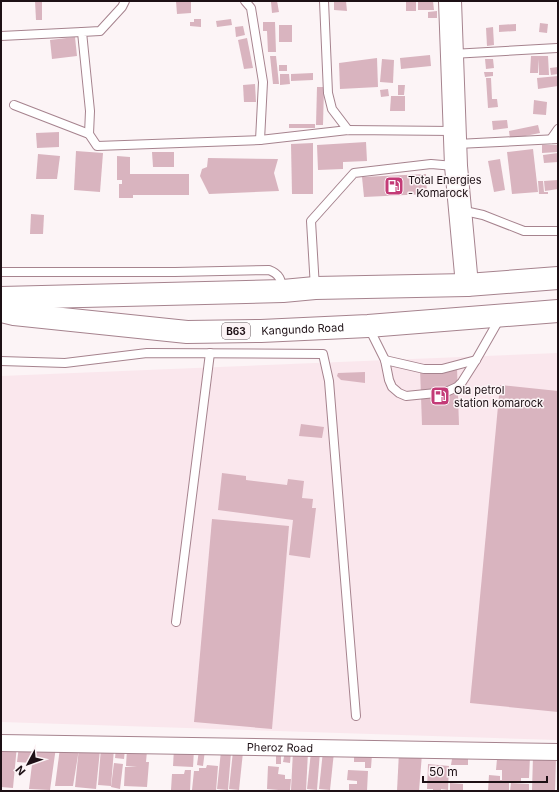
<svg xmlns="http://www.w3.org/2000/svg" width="559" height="792" font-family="Inter,sans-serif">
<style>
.built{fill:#fae7ed}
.building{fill:#d9b4bf}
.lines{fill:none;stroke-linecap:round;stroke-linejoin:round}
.service-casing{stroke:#a6838e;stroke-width:10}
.minor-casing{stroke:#a6838e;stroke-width:18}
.secondary-casing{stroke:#a6838e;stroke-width:24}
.trunk-casing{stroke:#a6838e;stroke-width:24}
.service{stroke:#fff;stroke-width:8}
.minor{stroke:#fff;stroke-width:16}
.secondary{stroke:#fff;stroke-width:22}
.trunk{stroke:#fff;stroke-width:22}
.labels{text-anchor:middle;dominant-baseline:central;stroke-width:3;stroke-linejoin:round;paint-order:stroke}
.shield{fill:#fcf4f6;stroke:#605458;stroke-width:1}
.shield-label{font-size:10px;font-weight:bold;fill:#1d1015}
.poi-label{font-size:11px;fill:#1d1015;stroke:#fcf4f6;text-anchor:start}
.street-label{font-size:11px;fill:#1d1015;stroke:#fcf4f6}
</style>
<rect width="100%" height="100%" fill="#fcf4f6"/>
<polygon class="built" points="558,353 558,740 1,722 1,376"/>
<g class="building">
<polygon points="35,1 42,1 42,20 36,20"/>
<polygon points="176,1 191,1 191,13 177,14"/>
<polygon points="277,1 279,12 272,13 271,2"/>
<polygon points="334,1 346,1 347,11 334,10"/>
<rect x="406" y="1" width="10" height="10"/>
<polygon points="418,1 433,1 434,10 418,10"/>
<polygon points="437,11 437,18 428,18 428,12"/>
<polygon points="194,19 201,19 201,27 190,26 190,22 194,22"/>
<polygon points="231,19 232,25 217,27 216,21"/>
<polygon points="263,22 275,22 276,52 268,52 267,31 263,31"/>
<polygon points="540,23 548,24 547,33 539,32"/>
<polygon points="516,24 516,31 499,32 499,25"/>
<rect x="279" y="25" width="13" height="17"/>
<polygon points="243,26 245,35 236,37 235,27"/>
<polygon points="493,27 494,45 487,46 486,28"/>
<polygon points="75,37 77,56 52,59 50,40"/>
<polygon points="247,38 253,68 244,69 238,40"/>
<polygon points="430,55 431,66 401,69 400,58"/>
<polygon points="270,56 276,56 279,84 273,84"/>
<polygon points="531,56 548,56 549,75 539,75 539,59 538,73 530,73"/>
<polygon points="377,58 378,87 340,89 339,63"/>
<polygon points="382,59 394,60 393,83 380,82"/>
<polygon points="485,59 493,59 494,68 486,69"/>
<rect x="279" y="65" width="8" height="6"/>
<polygon points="558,67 558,74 551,75 550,68"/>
<polygon points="484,72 493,72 493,76 485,77"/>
<polygon points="313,73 313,80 291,81 291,74"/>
<polygon points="280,74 289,74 290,84 280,85"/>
<polygon points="558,76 558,86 538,89 537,78"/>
<polygon points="486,78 491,78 492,99 497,99 498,107 488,108"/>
<polygon points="255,84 256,102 244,102 243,85"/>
<polygon points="398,85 405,85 404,95 398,95"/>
<polygon points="317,87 324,87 323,125 316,125"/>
<polygon points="388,89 389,96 381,97 380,90"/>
<polygon points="391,96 405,96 405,111 390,111"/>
<polygon points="534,100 547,102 546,115 533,114"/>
<polygon points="507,120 508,128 493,130 492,121"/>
<rect x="289" y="124" width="26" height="4"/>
<polygon points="538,125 540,133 510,139 509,131"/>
<polygon points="59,132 59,147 37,148 36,133"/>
<polygon points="366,142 367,161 343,162 343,169 318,170 317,145"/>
<polygon points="313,143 313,194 292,194 291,144"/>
<polygon points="542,145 558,145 558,152 542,153"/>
<polygon points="533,149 538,192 512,194 507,152"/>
<polygon points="76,151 103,153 100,192 74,190"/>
<polygon points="152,152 174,152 174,167 153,167"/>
<polygon points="558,153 558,162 544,163 543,155"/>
<polygon points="38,154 60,156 57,179 36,179"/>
<polygon points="117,156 130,157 130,174 189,174 189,195 133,195 133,198 119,198 119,184 122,184 122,180 117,180"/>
<polygon points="208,158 278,159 274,173 279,191 209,194 200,176 202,169 207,167"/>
<polygon points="500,159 505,190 494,192 488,161"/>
<polygon points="426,174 427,194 364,197 362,177"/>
<polygon points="558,180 558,189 545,191 544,181"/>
<polygon points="538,181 543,181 544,192 548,192 548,194 539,194"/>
<polygon points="31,214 44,215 43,234 30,234"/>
<polygon points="420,368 457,368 459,425 422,425"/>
<polygon points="365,372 365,383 341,380 337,376 338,373"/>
<polygon points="500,385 558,391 558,712 470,703"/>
<polygon points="301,424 324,427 322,438 299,436"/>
<polygon points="222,473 246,476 246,480 287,485 288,479 304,481 302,498 313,499 312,508 316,508 310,558 289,555 293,520 218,510"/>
<polygon points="212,519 289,526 272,729 194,722"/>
<polygon points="1,743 17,745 13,788 1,787"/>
<polygon points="19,746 56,747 50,790 29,789 33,756 31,763 17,762"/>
<polygon points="79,747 100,750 96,789 75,787"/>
<polygon points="60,748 79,749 73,786 55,786"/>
<polygon points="101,748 114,749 111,786 98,785"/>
<polygon points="116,748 125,749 124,759 115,758"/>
<polygon points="127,749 147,751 146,762 149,762 147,787 124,786 125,767 137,767 126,766"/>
<polygon points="174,749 194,750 193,767 173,766"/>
<polygon points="199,750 205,750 203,766 197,765"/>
<polygon points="221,751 231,753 228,790 217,789"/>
<polygon points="233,751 243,752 239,790 229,789"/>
<polygon points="285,751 291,752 290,763 283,762"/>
<polygon points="293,751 308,752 306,791 291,790"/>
<polygon points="323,751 334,752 330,790 319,789"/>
<polygon points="311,752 320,752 317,790 307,789"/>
<polygon points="399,752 422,754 419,791 397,791"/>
<polygon points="453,753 468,754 468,765 451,765"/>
<rect x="276" y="754" width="5" height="10"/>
<polygon points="354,754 372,754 371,768 365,768 365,762 354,762"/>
<polygon points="503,755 530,757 529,778 521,778 521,782 509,781 509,791 488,791 489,775 500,776 500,780 502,780 502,770 496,770 497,759 503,759"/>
<polygon points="533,756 556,757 555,791 532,791"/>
<polygon points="114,763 123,764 120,789 111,787"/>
<polygon points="428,764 449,766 448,790 441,789 441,791 433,791 433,789 427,789"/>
<polygon points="207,765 218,766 216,791 192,790 194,771 199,771 199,768 206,768"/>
<polygon points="268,766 279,767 278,774 285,775 285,779 291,779 290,791 267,789"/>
<polygon points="185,770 191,770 190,791 171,790 172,774 184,774"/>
<polygon points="348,770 368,771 367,791 349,790 349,784 357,784 357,781 347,780"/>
<polygon points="450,783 463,784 463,791 450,791"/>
<polygon points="511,783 529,784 529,791 510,791"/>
</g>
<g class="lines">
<g class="service-casing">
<g id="service">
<polyline points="245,1 251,8 263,82 260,140"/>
<polyline points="324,1 328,93 332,109 348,130"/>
<polyline points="1,36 82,32"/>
<polyline points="452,54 557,48"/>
<polyline points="14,105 89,134 97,146 260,140 348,130 453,131"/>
<polyline points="89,134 90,111 82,32 100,31 122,7 125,1"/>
<polyline points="551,139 558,129"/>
<polyline points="457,144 558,139"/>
<polyline points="460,210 483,215 524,231 558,231"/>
<path d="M1,272H175L269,270C280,274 281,280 283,291"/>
<polyline points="315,288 311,221 354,173 431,164 454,166"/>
<polyline points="369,328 385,360 389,380 392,387 399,393 406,396 446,392 457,387 462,382 476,360 500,318"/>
<polyline points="385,360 424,369 442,369 476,360"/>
<polyline points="1,361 65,363 147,353 323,354 329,381 356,716"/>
<polyline points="176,622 210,353"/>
</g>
</g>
<g class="minor-casing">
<g id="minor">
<path id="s1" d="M1,743L558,752"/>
</g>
</g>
<g class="secondary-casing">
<polyline id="secondary" points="450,1 456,166 467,285"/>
</g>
<g class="trunk-casing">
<g id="trunk">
<polyline points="1,298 283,291 315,288 467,285 558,278"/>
<path id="s2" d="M1,311L14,314L187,332L261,331L368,326L558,311"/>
</g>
</g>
<use href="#service" class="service"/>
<use href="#minor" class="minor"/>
<use href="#secondary" class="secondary"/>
<use href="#trunk" class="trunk"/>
</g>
<defs>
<g id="fuel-square" transform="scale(1)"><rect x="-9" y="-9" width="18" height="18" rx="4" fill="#c33b77" stroke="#fcf4f6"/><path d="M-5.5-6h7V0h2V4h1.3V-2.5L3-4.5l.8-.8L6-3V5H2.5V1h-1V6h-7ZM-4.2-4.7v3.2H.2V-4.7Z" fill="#fff"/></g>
</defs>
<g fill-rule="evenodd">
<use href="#fuel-square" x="394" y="186"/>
<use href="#fuel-square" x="440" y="396"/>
</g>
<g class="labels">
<rect class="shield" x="222" y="323" width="28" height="16" rx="3"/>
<g class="shield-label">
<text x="236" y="331">B63</text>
</g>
<g class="poi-label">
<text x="408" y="180">Total Energies<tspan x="408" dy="13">- Komarock</tspan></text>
<text x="454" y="390">Ola petrol<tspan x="454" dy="13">station komarock</tspan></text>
</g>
<g class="street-label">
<text stroke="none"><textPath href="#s2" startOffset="303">Kangundo Road</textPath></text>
<text stroke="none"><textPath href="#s1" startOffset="279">Pheroz Road</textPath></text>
</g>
</g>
<rect width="559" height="792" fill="none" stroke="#1d1015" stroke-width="4"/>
<g transform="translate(28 764) rotate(229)" stroke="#fcf4f6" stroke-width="3" paint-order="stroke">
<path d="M0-3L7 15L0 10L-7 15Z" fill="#1d1015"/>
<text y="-6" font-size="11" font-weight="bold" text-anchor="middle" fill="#1d1015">N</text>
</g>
<path d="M423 776v6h124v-6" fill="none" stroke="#1d1015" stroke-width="2"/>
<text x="429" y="776" font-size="12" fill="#1d1015" stroke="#fcf4f6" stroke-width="3" paint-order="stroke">50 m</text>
</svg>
